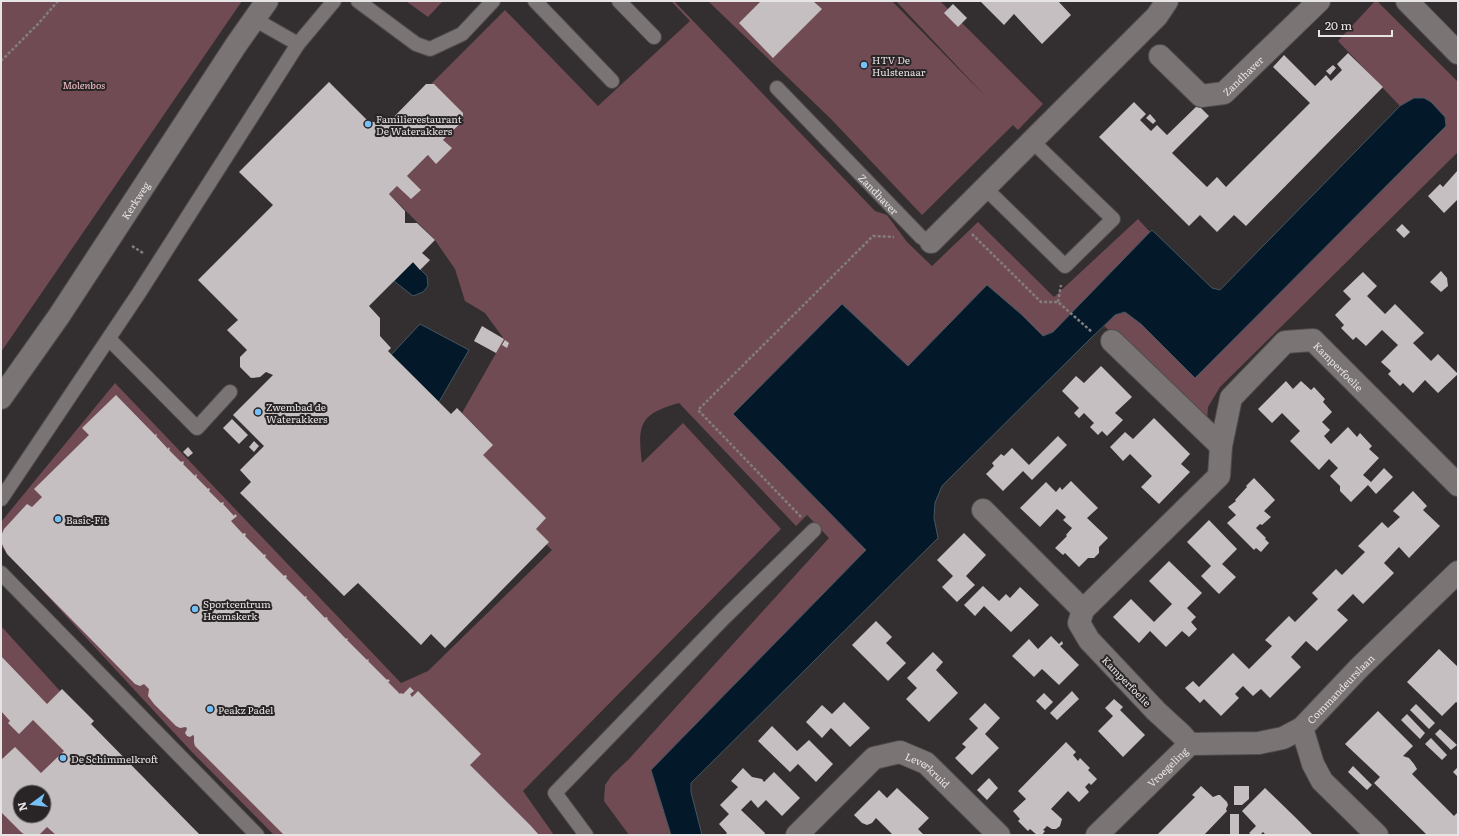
<svg xmlns="http://www.w3.org/2000/svg" width="1459" height="836" font-family="Literata,serif">
<style>
.green{fill:#714b53;fill-rule:evenodd}
.water{fill:#031929;stroke:#475661}
.building{fill:#c6bfc1;fill-rule:evenodd}
.lines{fill:none;stroke-linecap:round;stroke-linejoin:round}
.service-casing{stroke:#504c4d;stroke-width:16}
.minor-casing{stroke:#504c4d;stroke-width:24}
.tertiary-casing{stroke:#504c4d;stroke-width:24}
.path{stroke:#827e7f;stroke-width:2.5;stroke-dasharray:3 2;stroke-linecap:butt}
.service{stroke:#7a7475;stroke-width:14}
.minor{stroke:#7a7475;stroke-width:22}
.tertiary{stroke:#7a7475;stroke-width:22}
.poi-dot{fill:#76c0f6;stroke:#292425;stroke-width:1.5}
.labels{text-anchor:middle;dominant-baseline:central;stroke-width:4;stroke-linejoin:round;paint-order:stroke}
.poi-label{font-size:10px;fill:#e7e4e5;stroke:#292425;text-anchor:start}
.street-label{font-size:10px;fill:#e7e4e5;stroke:#292425}
.park-label{font-size:10px;font-style:italic;fill:#f5c2cc;stroke:#292425}
</style>
<rect width="100%" height="100%" fill="#332e2f"/>
<g class="green">
<polygon points="1,1 242,1 1,352"/>
<polygon points="406,1 443,1 428,17"/>
<path d="M671,1H674L875,211L887,215L907,242L932,266L978,222L1054,297L1138,219L1150,232L1053,332L1043,336L1022,315L987,285L908,366L842,304L733,414L866,550L651,770L671,835H629L604,801L605,785L612,775L629,759L829,538L807,515L796,526L679,403C640,414 637,424 642,463L683,423L781,529L523,791L554,835H274L191,751L1,546V522L115,383L401,683L428,671L552,550L544,542L478,454L490,442L462,413L504,339L485,313L465,301L455,269L435,240L389,194L463,121L431,84L505,10L598,106L690,21Z"/>
<polygon points="708,1 892,1 988,99 896,1 940,1 1043,104 1018,130 1013,125 922,215 831,119"/>
<polygon points="1375,1 1377,1 1458,82 1458,152 1220,387 1208,407 1207,420 1104,326 1115,315 1125,312 1141,324 1195,378 1414,98 1400,106 1338,41"/>
<path d="M1,626L90,724L200,835H1ZM20,792H44V816H20Z"/>
</g>
<g class="water">
<polygon points="1414,98 1424,98 1431,102 1445,117 1446,126 1195,378 1141,324 1125,312 1115,315 1088,341 942,486 935,503 934,518 938,538 691,783 691,792 702,835 671,835 651,770 866,550 733,414 842,304 908,366 987,285 1022,315 1043,336 1053,332 1152,230 1212,288 1220,290 1400,106"/>
<polygon points="413,262 427,276 428,286 423,292 413,296 394,281"/>
<polygon points="420,324 469,350 439,402 391,355"/>
</g>
<g class="building">
<polygon points="761,1 813,1 822,9 773,58 739,23"/>
<polygon points="980,1 1058,1 1071,15 1042,44 1014,14 1004,25"/>
<polygon points="953,4 967,18 958,27 944,13"/>
<polygon points="1348,53 1383,87 1246,226 1234,215 1217,232 1200,215 1189,226 1099,137 1134,102 1146,114 1140,120 1151,131 1157,125 1167,135 1198,105 1209,116 1172,153 1207,187 1217,177 1226,187 1310,103 1273,67 1284,55 1315,86 1326,75 1331,81 1342,70 1337,64"/>
<polygon points="1333,65 1336,68 1330,75 1326,71"/>
<polygon points="329,82 369,122 385,122 387,124 426,84 434,84 463,113 463,121 443,140 452,148 436,164 428,155 407,176 421,190 411,199 397,186 389,194 405,211 405,223 417,223 435,240 422,253 430,260 420,270 413,262 369,306 380,318 380,336 391,348 388,351 451,414 457,408 493,445 483,455 546,518 536,529 549,542 445,648 431,634 421,645 358,583 344,596 240,493 251,482 240,470 264,446 233,415 273,375 266,372 260,377 251,378 240,367 240,357 247,350 227,330 238,320 198,280 273,205 239,172"/>
<polygon points="1150,114 1156,121 1153,124 1146,118"/>
<polygon points="1458,170 1458,199 1444,213 1428,196 1440,184 1443,187"/>
<polygon points="1402,224 1410,232 1404,238 1396,230"/>
<polygon points="1441,271 1447,278 1448,286 1441,292 1430,282"/>
<polygon points="1363,272 1377,286 1367,296 1385,314 1395,304 1424,333 1413,343 1431,361 1438,354 1458,374 1438,393 1425,380 1413,393 1403,383 1400,386 1388,374 1391,371 1381,362 1398,345 1382,330 1366,346 1356,337 1353,340 1341,328 1344,325 1335,315 1351,299 1343,291"/>
<polygon points="482,326 504,339 496,353 474,341"/>
<polygon points="505,340 509,343 507,348 502,345"/>
<polygon points="1101,366 1132,397 1115,413 1123,420 1107,436 1102,431 1098,435 1090,427 1094,423 1084,413 1079,418 1074,413 1079,408 1062,391 1076,376 1084,383"/>
<polygon points="1286,381 1293,389 1301,381 1311,390 1314,387 1325,399 1323,402 1332,412 1322,422 1330,430 1324,436 1331,444 1348,427 1357,437 1360,433 1372,446 1369,449 1379,458 1363,475 1371,482 1384,468 1393,477 1376,494 1368,485 1351,502 1340,491 1340,486 1330,476 1338,468 1329,459 1319,470 1290,441 1300,431 1282,413 1272,423 1258,409"/>
<polygon points="116,395 155,435 156,434 157,435 156,436 168,449 169,447 170,449 169,450 181,462 183,461 184,463 183,464 195,476 196,474 197,476 196,477 208,489 209,488 210,489 209,491 221,503 223,502 224,503 223,504 234,516 235,514 237,516 231,521 243,534 244,533 246,534 245,536 264,555 265,554 266,556 265,557 284,576 285,575 287,576 286,578 305,597 306,596 307,597 306,598 325,618 326,617 328,618 327,619 346,639 347,638 348,639 347,640 367,660 368,659 369,660 368,661 387,680 388,679 390,681 388,682 400,694 401,693 403,694 410,687 414,691 410,694 412,697 418,691 481,754 470,765 531,826 539,835 284,835 195,746 194,742 194,736 193,735 190,737 187,736 185,733 187,729 186,727 180,728 176,726 154,704 148,696 149,689 144,684 140,686 135,684 7,554 1,542 1,536 4,529 27,504 32,507 42,497 34,489 89,435 82,428"/>
<polygon points="1154,418 1190,454 1181,464 1190,472 1159,504 1141,487 1152,476 1130,454 1123,461 1110,447 1125,432 1133,439"/>
<polygon points="232,419 248,435 239,444 223,428"/>
<polygon points="1058,436 1067,445 1032,480 1023,471 1003,491 986,474 994,466 992,463 1001,454 1004,456 1012,448 1029,465"/>
<polygon points="254,441 259,446 254,452 249,447"/>
<polygon points="188,447 193,453 188,457 183,452"/>
<polygon points="1254,478 1275,500 1264,511 1271,517 1262,525 1260,524 1256,528 1266,538 1265,539 1269,543 1261,552 1256,548 1254,550 1227,523 1236,515 1228,507 1236,501 1235,500 1247,487 1246,486"/>
<polygon points="1071,481 1098,508 1087,518 1108,538 1099,547 1099,553 1094,558 1088,558 1079,567 1065,553 1063,555 1055,548 1067,536 1066,535 1072,528 1063,520 1066,517 1057,509 1040,527 1020,508 1046,482 1056,492 1060,487 1062,490"/>
<polygon points="1413,491 1427,506 1423,510 1440,526 1409,558 1399,547 1384,563 1394,573 1363,604 1353,594 1337,610 1348,620 1317,651 1306,641 1291,657 1301,667 1270,698 1261,689 1253,696 1243,686 1235,694 1239,698 1221,716 1204,699 1200,703 1185,688 1193,681 1199,687 1233,653 1249,669 1272,646 1265,640 1289,616 1295,622 1318,599 1312,593 1336,569 1342,575 1365,552 1358,546 1382,522 1388,528 1400,517 1393,511"/>
<polygon points="1209,520 1237,549 1222,564 1236,577 1219,594 1201,576 1211,566 1187,542"/>
<polygon points="964,533 986,555 966,576 975,585 957,602 942,587 953,576 937,560"/>
<polygon points="1169,561 1202,593 1187,608 1196,617 1191,622 1197,629 1189,637 1182,631 1166,647 1150,631 1139,643 1113,617 1131,599 1154,622 1172,604 1149,581"/>
<polygon points="983,586 999,601 1006,594 1010,598 1020,587 1039,605 1011,632 984,606 975,616 964,605"/>
<polygon points="876,621 892,637 886,643 906,663 888,681 852,645"/>
<polygon points="1051,636 1059,644 1062,641 1063,644 1060,646 1079,665 1059,685 1042,669 1034,677 1012,656 1029,639 1038,649"/>
<polygon points="1439,649 1458,667 1458,703 1456,702 1442,716 1407,682"/>
<polygon points="933,652 943,662 936,670 958,693 929,722 906,699 917,688 907,678"/>
<path d="M1,656L47,704L62,689L94,721L91,724L200,835H56L47,827L39,835H25L21,832L1,812V774L2,773L1,771V760L15,747L41,773L64,751L33,720L19,734L8,723L10,721L1,711ZM20,792H44V816H20Z"/>
<polygon points="1072,691 1079,699 1057,720 1050,713"/>
<polygon points="1044,693 1053,702 1045,710 1036,701"/>
<polygon points="1114,699 1123,707 1120,710 1145,735 1123,757 1098,731 1113,716 1105,708"/>
<polygon points="844,702 870,728 850,747 831,728 822,738 806,722 822,705 832,714"/>
<polygon points="985,703 1000,718 985,734 999,748 972,775 955,758 966,747 962,744 978,728 969,719"/>
<polygon points="1416,704 1435,723 1429,729 1410,710"/>
<polygon points="1378,711 1413,746 1403,756 1409,758 1414,764 1417,769 1412,774 1454,816 1458,812 1458,835 1427,835 1374,783 1380,777 1345,744"/>
<polygon points="1407,714 1425,733 1420,739 1401,720"/>
<polygon points="772,726 797,751 809,740 833,764 816,782 798,764 790,772 758,741"/>
<polygon points="1440,729 1457,745 1451,750 1435,734"/>
<polygon points="1431,738 1447,755 1442,760 1425,744"/>
<polygon points="1066,742 1076,752 1073,755 1078,761 1080,758 1090,768 1088,770 1097,779 1091,785 1089,783 1085,787 1089,792 1079,802 1068,791 1051,809 1062,819 1060,826 1056,829 1052,829 1047,826 1043,830 1045,831 1042,835 1037,835 1030,829 1028,831 1018,821 1020,819 1013,811 1026,799 1018,791"/>
<polygon points="1353,766 1372,785 1367,790 1348,772"/>
<polygon points="1458,767 1458,777 1453,772"/>
<polygon points="743,768 752,777 762,779 764,782 774,772 800,798 782,816 766,800 758,808 751,800 741,810 765,833 764,835 725,835 727,833 719,824 729,814 720,805 738,787 731,781"/>
<polygon points="989,778 998,788 987,800 977,790"/>
<polygon points="1201,786 1213,797 1218,795 1220,795 1227,802 1228,805 1226,809 1227,811 1204,835 1157,835 1195,797 1192,795"/>
<polygon points="1234,786 1249,786 1249,799 1242,805 1234,805"/>
<polygon points="897,788 929,818 918,829 924,835 893,835 876,818 872,823 867,825 862,823 854,815 879,790 887,798"/>
<polygon points="1265,788 1294,816 1313,835 1266,835 1263,832 1260,835 1252,835 1249,833 1256,826 1242,811"/>
<rect x="1230" y="814" width="9" height="21"/>
</g>
<g class="lines">
<g class="service-casing">
<g id="service">
<polyline points="358,1 416,44 430,49 462,34 493,1"/>
<polyline points="535,1 612,81"/>
<polyline points="619,1 654,37"/>
<polyline points="254,19 298,44 334,1"/>
<path id="s1" d="M777,88L921,237L931,242"/>
<polyline points="985,188 1065,266 1113,219 1032,141"/>
<polyline points="109,339 197,428 230,392"/>
<polyline points="1,499 139,293 298,44"/>
<polyline points="1,573 257,835"/>
<polyline points="586,835 555,793 724,618 814,530"/>
</g>
</g>
<g class="minor-casing">
<g id="minor">
<polyline points="1407,1 1458,53"/>
<path id="s2" d="M1160,56L1201,96L1224,93L1319,1"/>
<polyline points="931,242 1157,16 1167,1"/>
<polyline points="1112,341 1221,446"/>
<polyline points="983,510 1083,610"/>
<path id="s3" d="M1190,744L1181,734L1156,711L1089,640L1079,623L1083,610L1219,476L1221,446L1231,398L1285,342L1313,340L1458,485"/>
<path id="s4" d="M797,835L874,758L900,752L926,763L999,835"/>
<path id="s5" d="M1097,835L1190,744L1259,743L1283,738L1302,728"/>
<path id="s6" d="M1377,835L1322,781L1313,764L1302,728L1358,669L1458,572"/>
</g>
</g>
<g class="tertiary-casing">
<g id="tertiary">
<path id="s7" d="M1,398L59,316L236,45L267,1"/>
</g>
</g>
<g class="path">
<polyline points="1,61 38,24 58,1"/>
<polyline points="972,234 1041,302 1058,302 1092,332"/>
<polyline points="132,246 143,253"/>
<polyline points="1058,302 1061,285"/>
<polyline points="801,517 698,410 873,236 894,237"/>
</g>
<use href="#service" class="service"/>
<use href="#minor" class="minor"/>
<use href="#tertiary" class="tertiary"/>
</g>
<g class="poi-dot">
<circle cx="864" cy="65" r="4"/>
<circle cx="368" cy="124" r="4"/>
<circle cx="258" cy="412" r="4"/>
<circle cx="58" cy="519" r="4"/>
<circle cx="195" cy="609" r="4"/>
<circle cx="210" cy="709" r="4"/>
<circle cx="63" cy="758" r="4"/>
</g>
<g class="labels">
<g class="poi-label">
<text x="872" y="59">HTV De<tspan x="872" dy="12">Hulstenaar</tspan></text>
<text x="376" y="118">Familierestaurant<tspan x="376" dy="12">De Waterakkers</tspan></text>
<text x="266" y="406">Zwembad de<tspan x="266" dy="12">Waterakkers</tspan></text>
<text x="66" y="519">Basic-Fit</text>
<text x="203" y="603">Sportcentrum<tspan x="203" dy="12">Heemskerk</tspan></text>
<text x="218" y="709">Peakz Padel</text>
<text x="71" y="758">De Schimmelkroft</text>
</g>
<g class="street-label">
<text stroke="none"><textPath href="#s2" startOffset="106">Zandhaver</textPath></text>
<text stroke="none"><textPath href="#s1" startOffset="147">Zandhaver</textPath></text>
<text stroke="none"><textPath href="#s7" startOffset="239">Kerkweg</textPath></text>
<text stroke="none"><textPath href="#s3" startOffset="591">Kamperfoelie</textPath></text>
<text transform="translate(1127 681) rotate(46)">Kamperfoelie</text>
<text stroke="none"><textPath href="#s6" startOffset="189">Commandeurslaan</textPath></text>
<text stroke="none"><textPath href="#s5" startOffset="98">Vroegeling</textPath></text>
<text stroke="none"><textPath href="#s4" startOffset="169">Leverkruid</textPath></text>
</g>
<g class="park-label">
<text x="84" y="84">Molenbos</text>
</g>
</g>
<rect width="1459" height="836" fill="none" stroke="#e7e4e5" stroke-width="4"/>
<g transform="translate(32 804) rotate(255)"><circle r="19" fill="#292425" stroke="#757172"/>
<path d="M0-3L7 15L0 10L-7 15Z" fill="#76c0f6"/>
<text y="-6" font-size="11" font-weight="bold" text-anchor="middle" fill="#e7e4e5">N</text>
</g>
<path d="M1319 30v6h73v-6" fill="none" stroke="#e7e4e5" stroke-width="2"/>
<text x="1325" y="30" font-size="12" fill="#e7e4e5" stroke="#292425" stroke-width="3" paint-order="stroke">20 m</text>
</svg>
